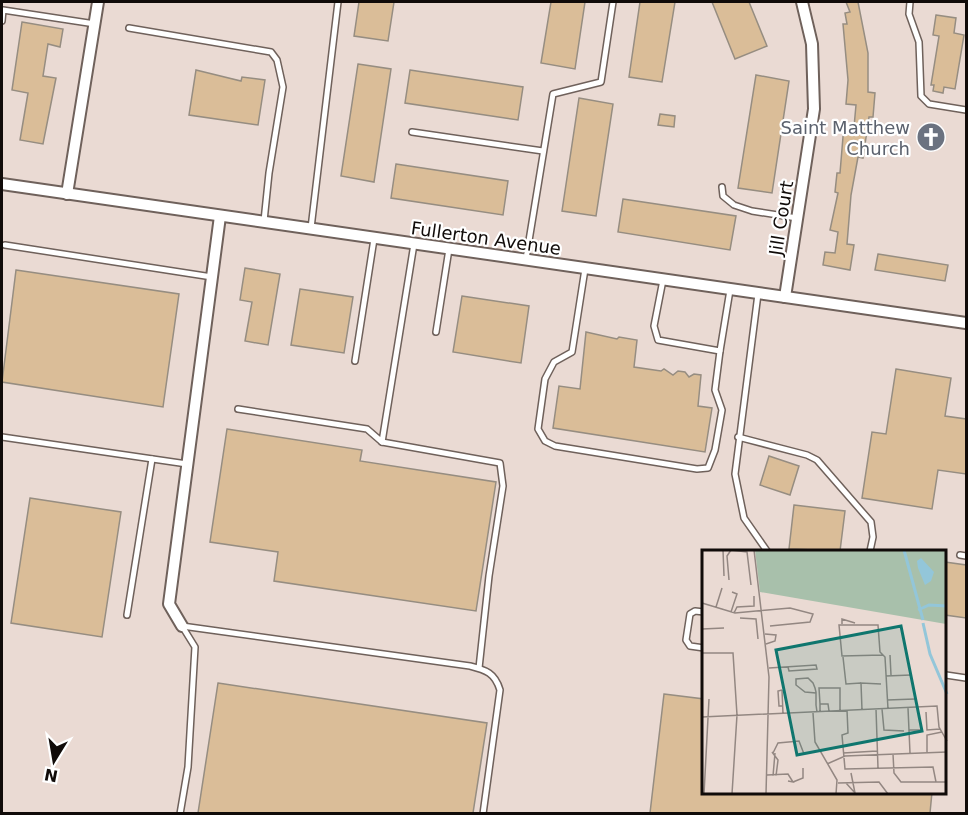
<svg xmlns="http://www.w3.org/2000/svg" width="968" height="815" font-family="'DejaVu Sans',sans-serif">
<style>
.building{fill:#dabd98;stroke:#968d81;stroke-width:1.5}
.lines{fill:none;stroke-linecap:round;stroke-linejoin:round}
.service-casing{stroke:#6f615b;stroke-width:8}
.minor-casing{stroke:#6f615b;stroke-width:14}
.service{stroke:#fff;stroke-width:5}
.minor{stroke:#fff;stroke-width:10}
.labels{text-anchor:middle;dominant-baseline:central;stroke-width:4.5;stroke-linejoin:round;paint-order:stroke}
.worship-label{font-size:18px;fill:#5b616d;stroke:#fff;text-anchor:end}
.street-label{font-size:18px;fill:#100b09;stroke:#fff}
.inset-river{fill:none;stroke:#93c6d9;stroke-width:3}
.inset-road{fill:none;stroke:#938782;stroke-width:1.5}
.view{fill:#0f766e;fill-opacity:0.15;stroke:#0f766e;stroke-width:3}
.inset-edge{fill:none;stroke:#100b09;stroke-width:3}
</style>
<rect width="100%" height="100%" fill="#eadad3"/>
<g class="building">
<polygon points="359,2 394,2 388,41 354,36"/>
<polygon points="551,2 585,2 575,69 541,63"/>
<polygon points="640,2 675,2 662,82 629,77"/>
<polygon points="712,2 749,2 767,46 735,59"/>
<polygon points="846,2 858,2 868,53 868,92 875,93 873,117 869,117 863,158 858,157 851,195 847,244 854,245 850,270 823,265 825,252 835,253 838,232 830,230 838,193 835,192 837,173 840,173 844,125 854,127 856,105 846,104 848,80 843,24 847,24 845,13 850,12"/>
<polygon points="936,15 956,18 954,33 964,35 955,89 944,87 943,93 933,91 934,85 931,85 939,36 933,35"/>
<polygon points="22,22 63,29 60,47 48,44 43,76 56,78 43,144 20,140 28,93 12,90"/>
<polygon points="358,64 391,69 374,182 341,176"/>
<polygon points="196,70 241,81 242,77 265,80 258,125 189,115"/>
<polygon points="410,70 523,87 518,120 405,103"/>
<polygon points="756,75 789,81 772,193 738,188"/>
<polygon points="579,98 613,104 596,216 562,211"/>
<polygon points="660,114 675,116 674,127 658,125"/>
<polygon points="396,164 508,181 503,215 391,198"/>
<polygon points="623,199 736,216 730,250 618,232"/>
<polygon points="878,254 948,265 945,281 875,270"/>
<polygon points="245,268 280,274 268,345 245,341 252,302 240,300"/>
<polygon points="16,270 179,294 163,407 2,382"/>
<polygon points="300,289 353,297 344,353 291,345"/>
<polygon points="462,296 529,306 521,363 453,352"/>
<polygon points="586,332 617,339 619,337 637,340 634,367 661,371 664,369 673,375 678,371 685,372 689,377 694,374 701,375 698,406 712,408 705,452 553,428 559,386 580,389"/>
<polygon points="896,369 951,378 945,416 966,419 966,474 938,470 932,509 862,498 872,432 886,434"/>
<polygon points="227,429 362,450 360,461 496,482 476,611 274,581 278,552 210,542"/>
<polygon points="769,456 799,466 790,495 760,485"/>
<polygon points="30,498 121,512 102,637 11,623"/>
<polygon points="794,505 845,511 840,551 789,549"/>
<polygon points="945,562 966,565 966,618 945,615"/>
<polygon points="218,683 487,723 473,813 198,813"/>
<polygon points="664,694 704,699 704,792 932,792 930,813 650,813"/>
</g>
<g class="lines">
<g class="service-casing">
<g id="service">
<polyline points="910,2 909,14 919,42 921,96 929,104 966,110"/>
<polyline points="2,21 3,10 95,24"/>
<polyline points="129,28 271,52 277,60 283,87 269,173 264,221"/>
<polyline points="412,132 543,151"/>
<polyline points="722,187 723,196 734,205 752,211 797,218"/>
<polyline points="311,228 338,2"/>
<polyline points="5,245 212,277"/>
<polyline points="526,259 553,94 601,82 613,2"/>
<polyline points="585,269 572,352 554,362 545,379 538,429 545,441 555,446 697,469 708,468 715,450 722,410 715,390 720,351"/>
<polyline points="663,280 654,326 658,340 720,351 730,290"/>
<polyline points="758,294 735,474 744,518 767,551"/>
<polyline points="436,332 449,249"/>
<polyline points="355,361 374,239"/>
<polyline points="238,409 367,429 382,442 414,244"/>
<polyline points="2,437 187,464"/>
<polyline points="738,437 807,455 817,460 871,522 873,537 870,551"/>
<polyline points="382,442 500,463 503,486 489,576 479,668"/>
<polyline points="960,555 966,556"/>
<polyline points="704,612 695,611 690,614 686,640 690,646 704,648"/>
<polyline points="127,615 152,459"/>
<path d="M182,626L470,666C486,670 495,673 500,690L483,814"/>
<polyline points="946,675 966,678"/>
<polyline points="180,814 188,767 195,647 182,626"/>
</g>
</g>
<g class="minor-casing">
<g id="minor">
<polyline points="2,184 966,323"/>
<polyline points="67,194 98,2"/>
<polyline points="785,297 814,109 812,44 802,2"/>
<polyline points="182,626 169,604 220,216"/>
</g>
</g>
<use href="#service" class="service"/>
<use href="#minor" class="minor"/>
</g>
<defs>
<g id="church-disc" transform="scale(1.5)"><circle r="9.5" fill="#6b7280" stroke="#fff"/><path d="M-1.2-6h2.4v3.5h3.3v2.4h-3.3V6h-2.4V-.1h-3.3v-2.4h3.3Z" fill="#fff"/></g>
</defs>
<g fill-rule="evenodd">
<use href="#church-disc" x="931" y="137"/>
</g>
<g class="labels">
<g class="worship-label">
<text x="910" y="127">Saint Matthew<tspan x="910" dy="21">Church</tspan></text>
</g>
<g class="street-label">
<text transform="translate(781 218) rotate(-81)">Jill Court</text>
<text transform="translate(486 238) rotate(8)">Fullerton Avenue</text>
</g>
</g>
<g transform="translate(702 550)">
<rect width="244" height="244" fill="#eadad3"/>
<path d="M53,0H244V74L58,42Z" fill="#a8c0ab"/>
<path d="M219,8L232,22L229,31L223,35L216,18L215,11Z" fill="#93c6d9"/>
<path class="inset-river" d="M202,0L221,70M216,60L227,55L245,56M221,73L228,104L245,144"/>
<path class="inset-road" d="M21,0L22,26M29,0L45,2L49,35M52,0L67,127L64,244M27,30L25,6L29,0M0,53L33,63L88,58L111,64L108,72L68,76M14,57L20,38M29,62L35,44L30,42M32,63L35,57L52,56V46M38,68L54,69L56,89M140,74V69L153,73M0,79L22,78M63,84L74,85L73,91L64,94M0,103H31L35,165L30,244M181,105L140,106L137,75H176L178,102L183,107L186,159M188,105L189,125M141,107L144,134L159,133M67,118L114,115L115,119L87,121L86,117M184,126L209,125M80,140L76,141L77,156H81M80,140L81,164M114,143L103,142L94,135V129L106,128L111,133L113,138L114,142V155L115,162M185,150L213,149M118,154L117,138H138V161M206,158L208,203M174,159L176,218M180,159L182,180L202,181M145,160L146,183L140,185L143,219L231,217L234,232M160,160L159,133L179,134M118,162V154H126L127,161M224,162L225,180L238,179M111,163L113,192L135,230L134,244M0,167L235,156L237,177L245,191M207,180H219V173M70,202L76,210L74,226M225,202V185L240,182M71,203L76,193L97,191L102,204M141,203L175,201M191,204L192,223L199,232H245M125,214L143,206L245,202M65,225L86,224L91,232L86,231M71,226L73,203M91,232L101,228V218M136,233L177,232L186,244M144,233L153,243L149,223M2,244L7,149"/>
<path class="view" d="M199,76L220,181L95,205L74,100Z"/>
<rect width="244" height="244" class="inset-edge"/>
</g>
<rect width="968" height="815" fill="none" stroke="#100b09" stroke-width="6"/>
<g transform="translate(54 761) rotate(191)" stroke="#ffffff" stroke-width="4.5" paint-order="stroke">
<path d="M0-4.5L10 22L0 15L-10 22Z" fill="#100b09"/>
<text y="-9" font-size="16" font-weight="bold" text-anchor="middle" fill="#100b09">N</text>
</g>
</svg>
